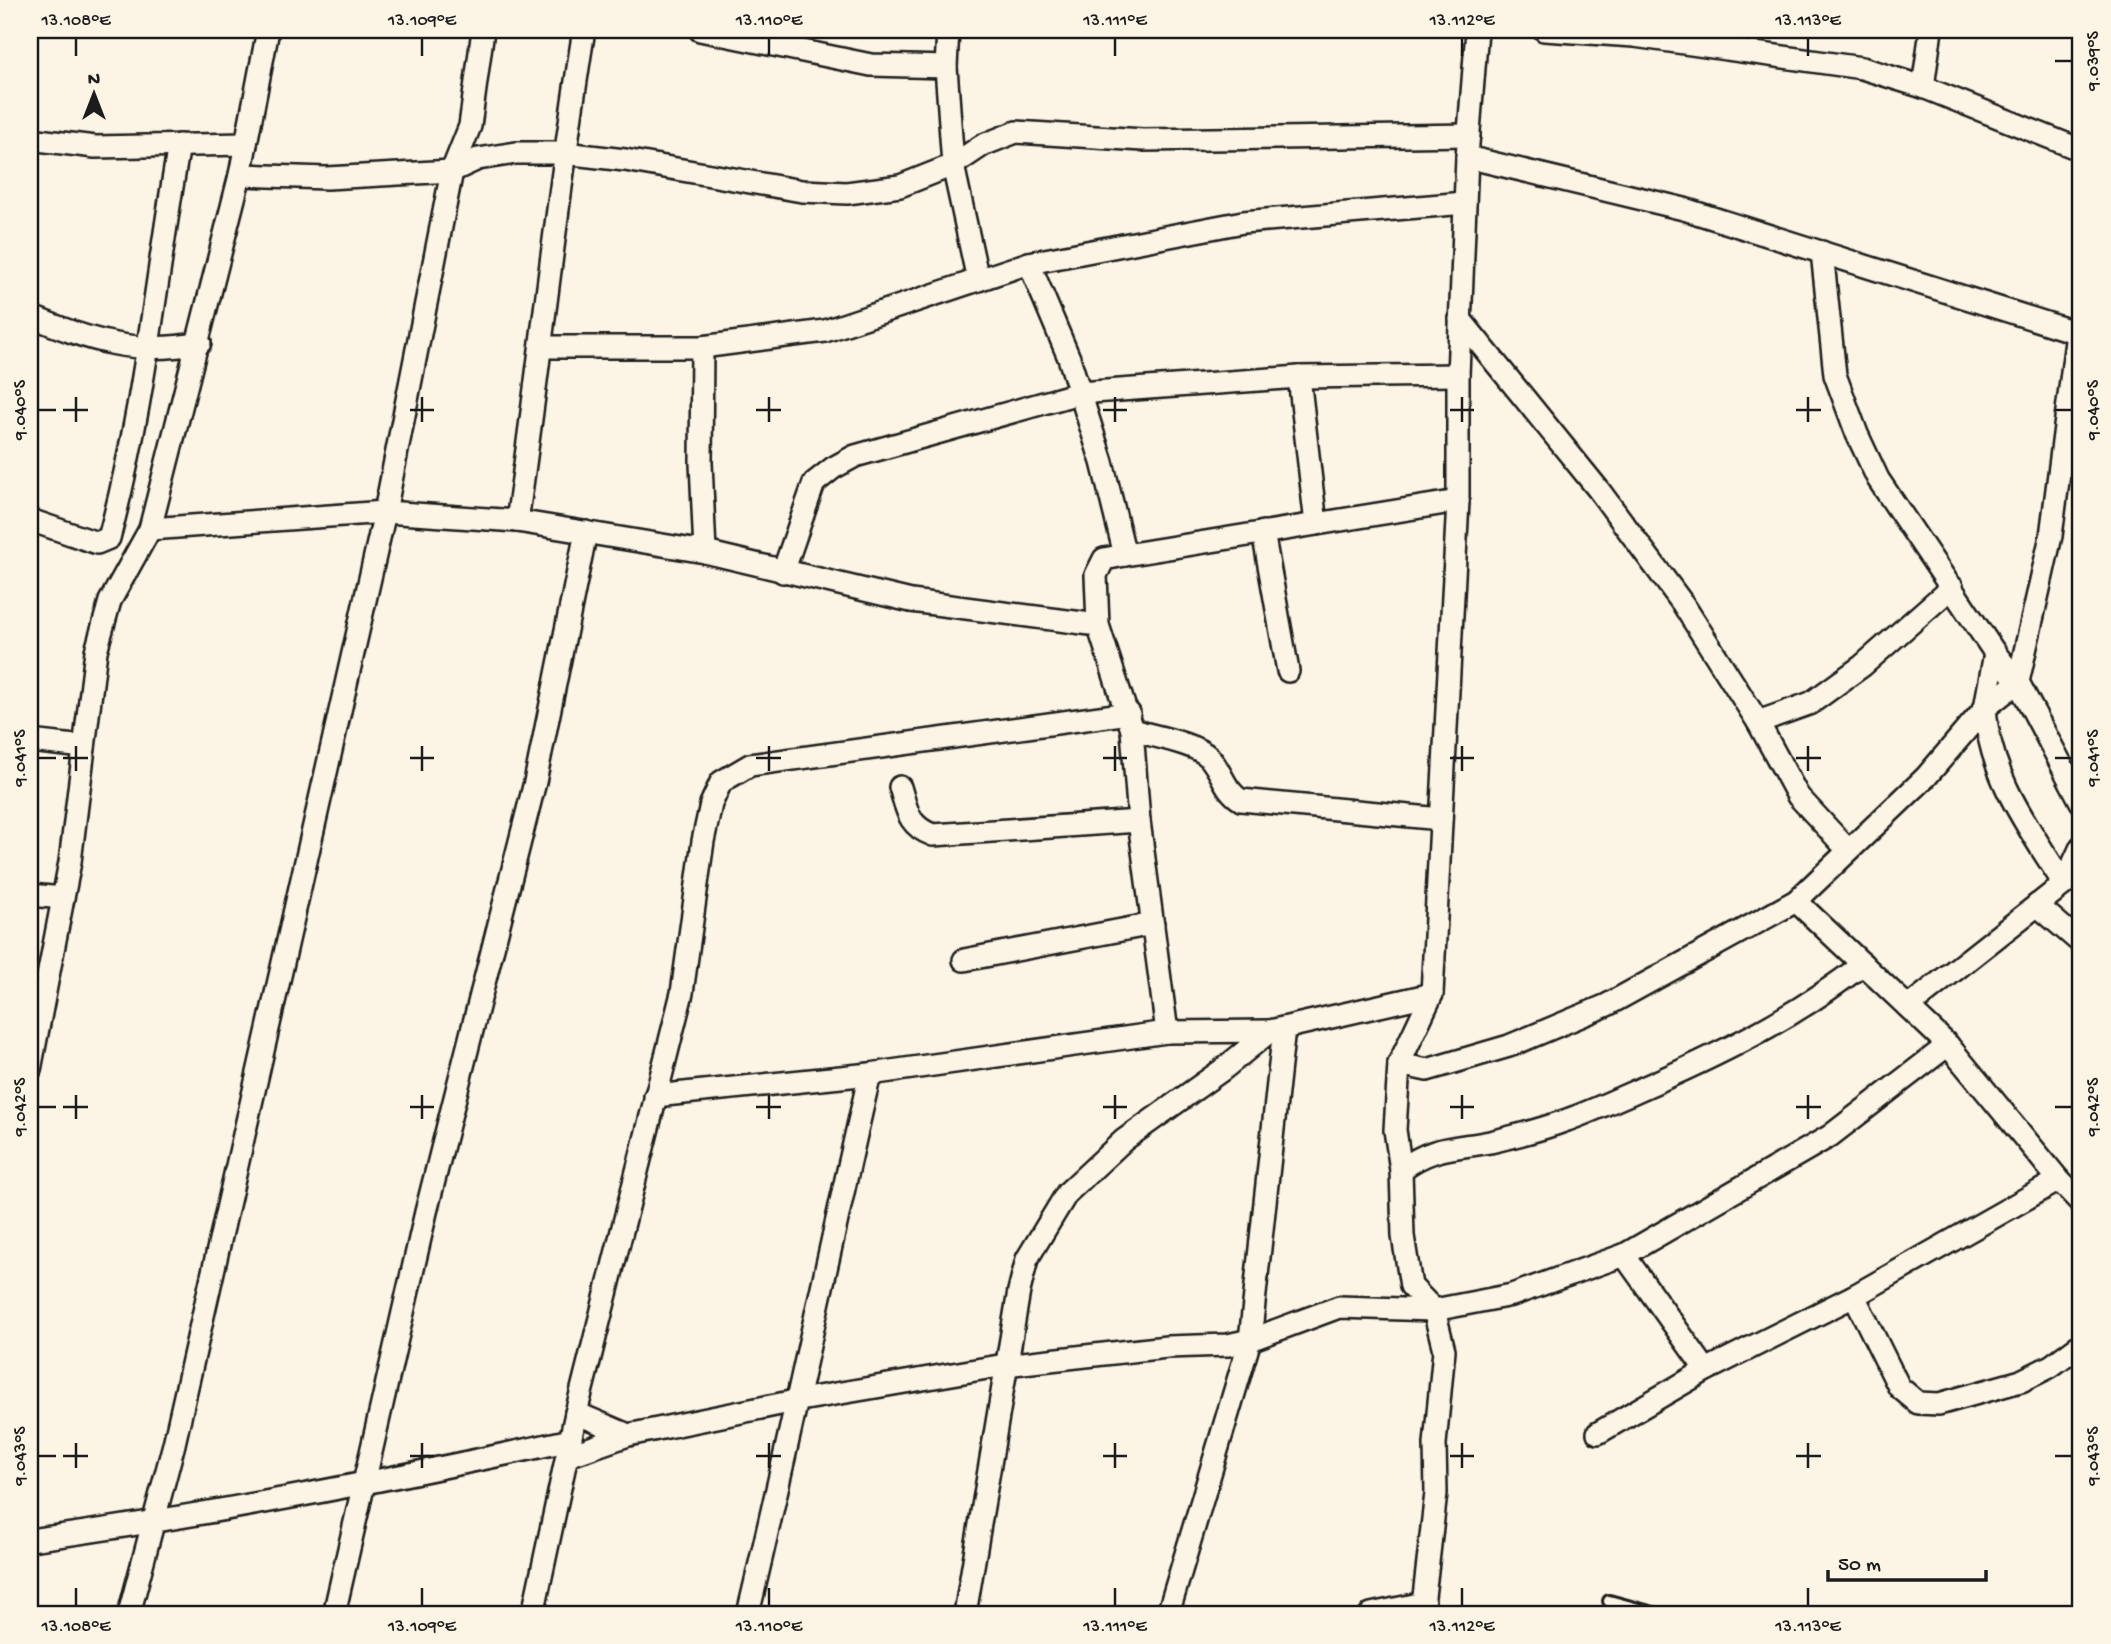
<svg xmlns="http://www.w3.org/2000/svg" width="2111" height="1644" font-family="'Gochi Hand',sans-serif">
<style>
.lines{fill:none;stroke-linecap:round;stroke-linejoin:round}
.service-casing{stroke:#1c1c1c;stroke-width:16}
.minor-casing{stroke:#1c1c1c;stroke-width:26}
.service{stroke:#fcf5e5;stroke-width:10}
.minor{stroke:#fcf5e5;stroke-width:21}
.ticks{fill:none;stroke:#1c1c1c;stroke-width:2.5}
.neatline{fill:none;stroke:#1c1c1c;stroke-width:2.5}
.ticks-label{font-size:18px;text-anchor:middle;fill:#1c1c1c}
</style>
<rect width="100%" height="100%" fill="#fcf5e5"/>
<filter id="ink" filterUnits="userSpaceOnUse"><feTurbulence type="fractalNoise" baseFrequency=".0143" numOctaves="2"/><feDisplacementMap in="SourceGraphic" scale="14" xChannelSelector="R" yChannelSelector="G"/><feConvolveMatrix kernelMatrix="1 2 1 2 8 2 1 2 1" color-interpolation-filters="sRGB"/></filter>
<g filter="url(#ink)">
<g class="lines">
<g class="service-casing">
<polyline id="service" points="1609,1601 1657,1614"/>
</g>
<g class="minor-casing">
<g id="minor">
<polyline points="700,30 871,65 946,67"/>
<polyline points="948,30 946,67 953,165 978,280"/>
<polyline points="1544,30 1634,36 1862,68 1923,87 2081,150"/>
<polyline points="1923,87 1931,30"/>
<polyline points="30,139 95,147 246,144"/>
<polyline points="1467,157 1684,209 2081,334"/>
<polyline points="240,175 327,178 452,171 478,159 516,153 564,153 625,160 802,191 847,193 900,186 953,165 983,145 1016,132 1143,140 1469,135"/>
<polyline points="1822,252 1835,375 1857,434 1878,479 1995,653 2018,682 2081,802"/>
<polyline points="1029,263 1069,358 1102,462 1125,555"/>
<path d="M30,316C90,340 134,356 200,343"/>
<polyline points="1460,319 1598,489 1683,604 1758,722 1798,796 1847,849"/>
<polyline points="543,347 702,347 825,331 1029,263 1243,222 1465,203"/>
<polyline points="702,347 701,463 705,552"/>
<polyline points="1299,377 1316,524"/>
<path d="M30,520L97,543L109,538C144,410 156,276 179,145"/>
<path d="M517,521C541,358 557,193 584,30"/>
<polyline points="150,529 385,512 517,521 705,552 911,601 1098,625"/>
<polyline points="1263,532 1288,671"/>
<polyline points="783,572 814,483 833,468 855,456 1079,393 1299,377 1458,375"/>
<polyline points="1758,722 1811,703 1862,666 1952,587"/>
<path d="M1132,730C1152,736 1195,743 1209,757C1222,771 1224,790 1241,800L1441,819"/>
<polyline points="30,741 84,747"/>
<path d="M900,787C907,810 908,826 933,835L1139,821"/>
<path d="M2064,884C2029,828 1989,776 1985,708L2018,682L2051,536L2077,333"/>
<polyline points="30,895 63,898"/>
<polyline points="1796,901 1948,1045 2059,1180 2081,1203"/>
<polyline points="2037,905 2081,943"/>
<polyline points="964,960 1153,924"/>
<polyline points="1908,1007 2064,884 2081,847"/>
<polyline points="1167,1032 1139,821 1132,730 1098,625 1096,575 1104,559 1125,555 1458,501"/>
<polyline points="1399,1064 1427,1070 1509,1046 1607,1005 1796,901 1926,777 1985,708 1995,653"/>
<polyline points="30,1070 70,862 96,651 110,601 150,529 240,175 268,30"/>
<polyline points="655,1096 870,1074 1167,1032 1270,1031"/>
<path d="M1401,1170C1432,1146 1453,1149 1490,1142C1516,1136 1543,1129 1567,1120C1590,1112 1613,1101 1636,1091C1717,1056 1793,1019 1863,964"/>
<polyline points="1624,1255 1706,1370"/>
<polyline points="1854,1296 1899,1387 1918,1403 1939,1404 2021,1381 2051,1366 2081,1344"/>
<polyline points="576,1413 628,1435"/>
<polyline points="1598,1433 1706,1370 1854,1296 2059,1180"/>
<polyline points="568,1456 628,1435 800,1400 1005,1365 1167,1347 1228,1345 1250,1340 1339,1307 1434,1310 1512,1295 1624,1255 1830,1136 1948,1045"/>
<path d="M30,1540C212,1515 391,1479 571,1440"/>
<polyline points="129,1614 174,1444 385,512 452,171 470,126 483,30"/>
<polyline points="334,1614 426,1212 535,782 586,532"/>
<polyline points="533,1614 576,1413 682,993 703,841 711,804 721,782 750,765 1129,713"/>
<path d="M748,1614C791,1435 828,1254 870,1074"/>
<polyline points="965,1614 1019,1291 1027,1259 1067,1193 1124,1140 1222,1070 1270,1031 1432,994"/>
<polyline points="1168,1614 1250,1340 1284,1028"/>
<polyline points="1371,1614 1424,1603"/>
<polyline points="1422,1614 1436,1493 1435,1444 1444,1350 1434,1310 1411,1286 1403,1236 1401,1170 1395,1130 1399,1064 1432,994 1458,501 1458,375 1467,157 1477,30"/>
</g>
</g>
<use href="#service" class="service"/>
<use href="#minor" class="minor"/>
</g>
</g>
<path class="ticks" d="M76,38V56M422,38V56M769,38V56M1115,38V56M1462,38V56M1808,38V56M2055,61H2072M76,397V422M422,397V422M769,397V422M1115,397V422M1462,397V422M1808,397V422M38,410H56M63,410H88M410,410H434M756,410H781M1103,410H1127M1450,410H1474M1796,410H1821M2055,410H2072M76,746V771M422,746V771M769,746V771M1115,746V771M1462,746V771M1808,746V771M38,758H56M63,758H88M410,758H434M756,758H781M1103,758H1127M1450,758H1474M1796,758H1821M2055,758H2072M76,1095V1119M422,1095V1119M769,1095V1119M1115,1095V1119M1462,1095V1119M1808,1095V1119M38,1107H56M63,1107H88M410,1107H434M756,1107H781M1103,1107H1127M1450,1107H1474M1796,1107H1821M2055,1107H2072M76,1443V1468M422,1443V1468M769,1443V1468M1115,1443V1468M1462,1443V1468M1808,1443V1468M38,1456H56M63,1456H88M410,1456H434M756,1456H781M1103,1456H1127M1450,1456H1474M1796,1456H1821M2055,1456H2072M76,1588V1606M422,1588V1606M769,1588V1606M1115,1588V1606M1462,1588V1606M1808,1588V1606"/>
<rect width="2111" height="1644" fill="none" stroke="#fcf5e5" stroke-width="77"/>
<g transform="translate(94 94)" stroke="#fcf5e5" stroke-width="5" paint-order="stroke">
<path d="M0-5L12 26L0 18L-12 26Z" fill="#1c1c1c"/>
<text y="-10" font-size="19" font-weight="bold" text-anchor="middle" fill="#1c1c1c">N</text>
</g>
<path d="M1828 1570v10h158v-10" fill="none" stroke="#1c1c1c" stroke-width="3.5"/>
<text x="1838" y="1570" font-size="21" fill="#1c1c1c" stroke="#fcf5e5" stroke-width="5" paint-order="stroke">50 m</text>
<rect x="38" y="38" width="2034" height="1568" class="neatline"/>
<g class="ticks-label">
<text x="76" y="25">13.108°E</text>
<text x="422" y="25">13.109°E</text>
<text x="769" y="25">13.110°E</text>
<text x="1115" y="25">13.111°E</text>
<text x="1462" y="25">13.112°E</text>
<text x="1808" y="25">13.113°E</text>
<text transform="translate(2092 61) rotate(-90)" y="6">9.039°S</text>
<text transform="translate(19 410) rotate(-90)" y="6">9.040°S</text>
<text transform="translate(2092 410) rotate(-90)" y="6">9.040°S</text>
<text transform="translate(19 758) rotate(-90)" y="6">9.041°S</text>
<text transform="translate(2092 758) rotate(-90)" y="6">9.041°S</text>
<text transform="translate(19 1107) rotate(-90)" y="6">9.042°S</text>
<text transform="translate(2092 1107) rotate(-90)" y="6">9.042°S</text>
<text transform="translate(19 1456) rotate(-90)" y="6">9.043°S</text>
<text transform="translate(2092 1456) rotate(-90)" y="6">9.043°S</text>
<text x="76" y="1631">13.108°E</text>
<text x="422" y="1631">13.109°E</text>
<text x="769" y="1631">13.110°E</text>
<text x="1115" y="1631">13.111°E</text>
<text x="1462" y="1631">13.112°E</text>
<text x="1808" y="1631">13.113°E</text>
</g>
</svg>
